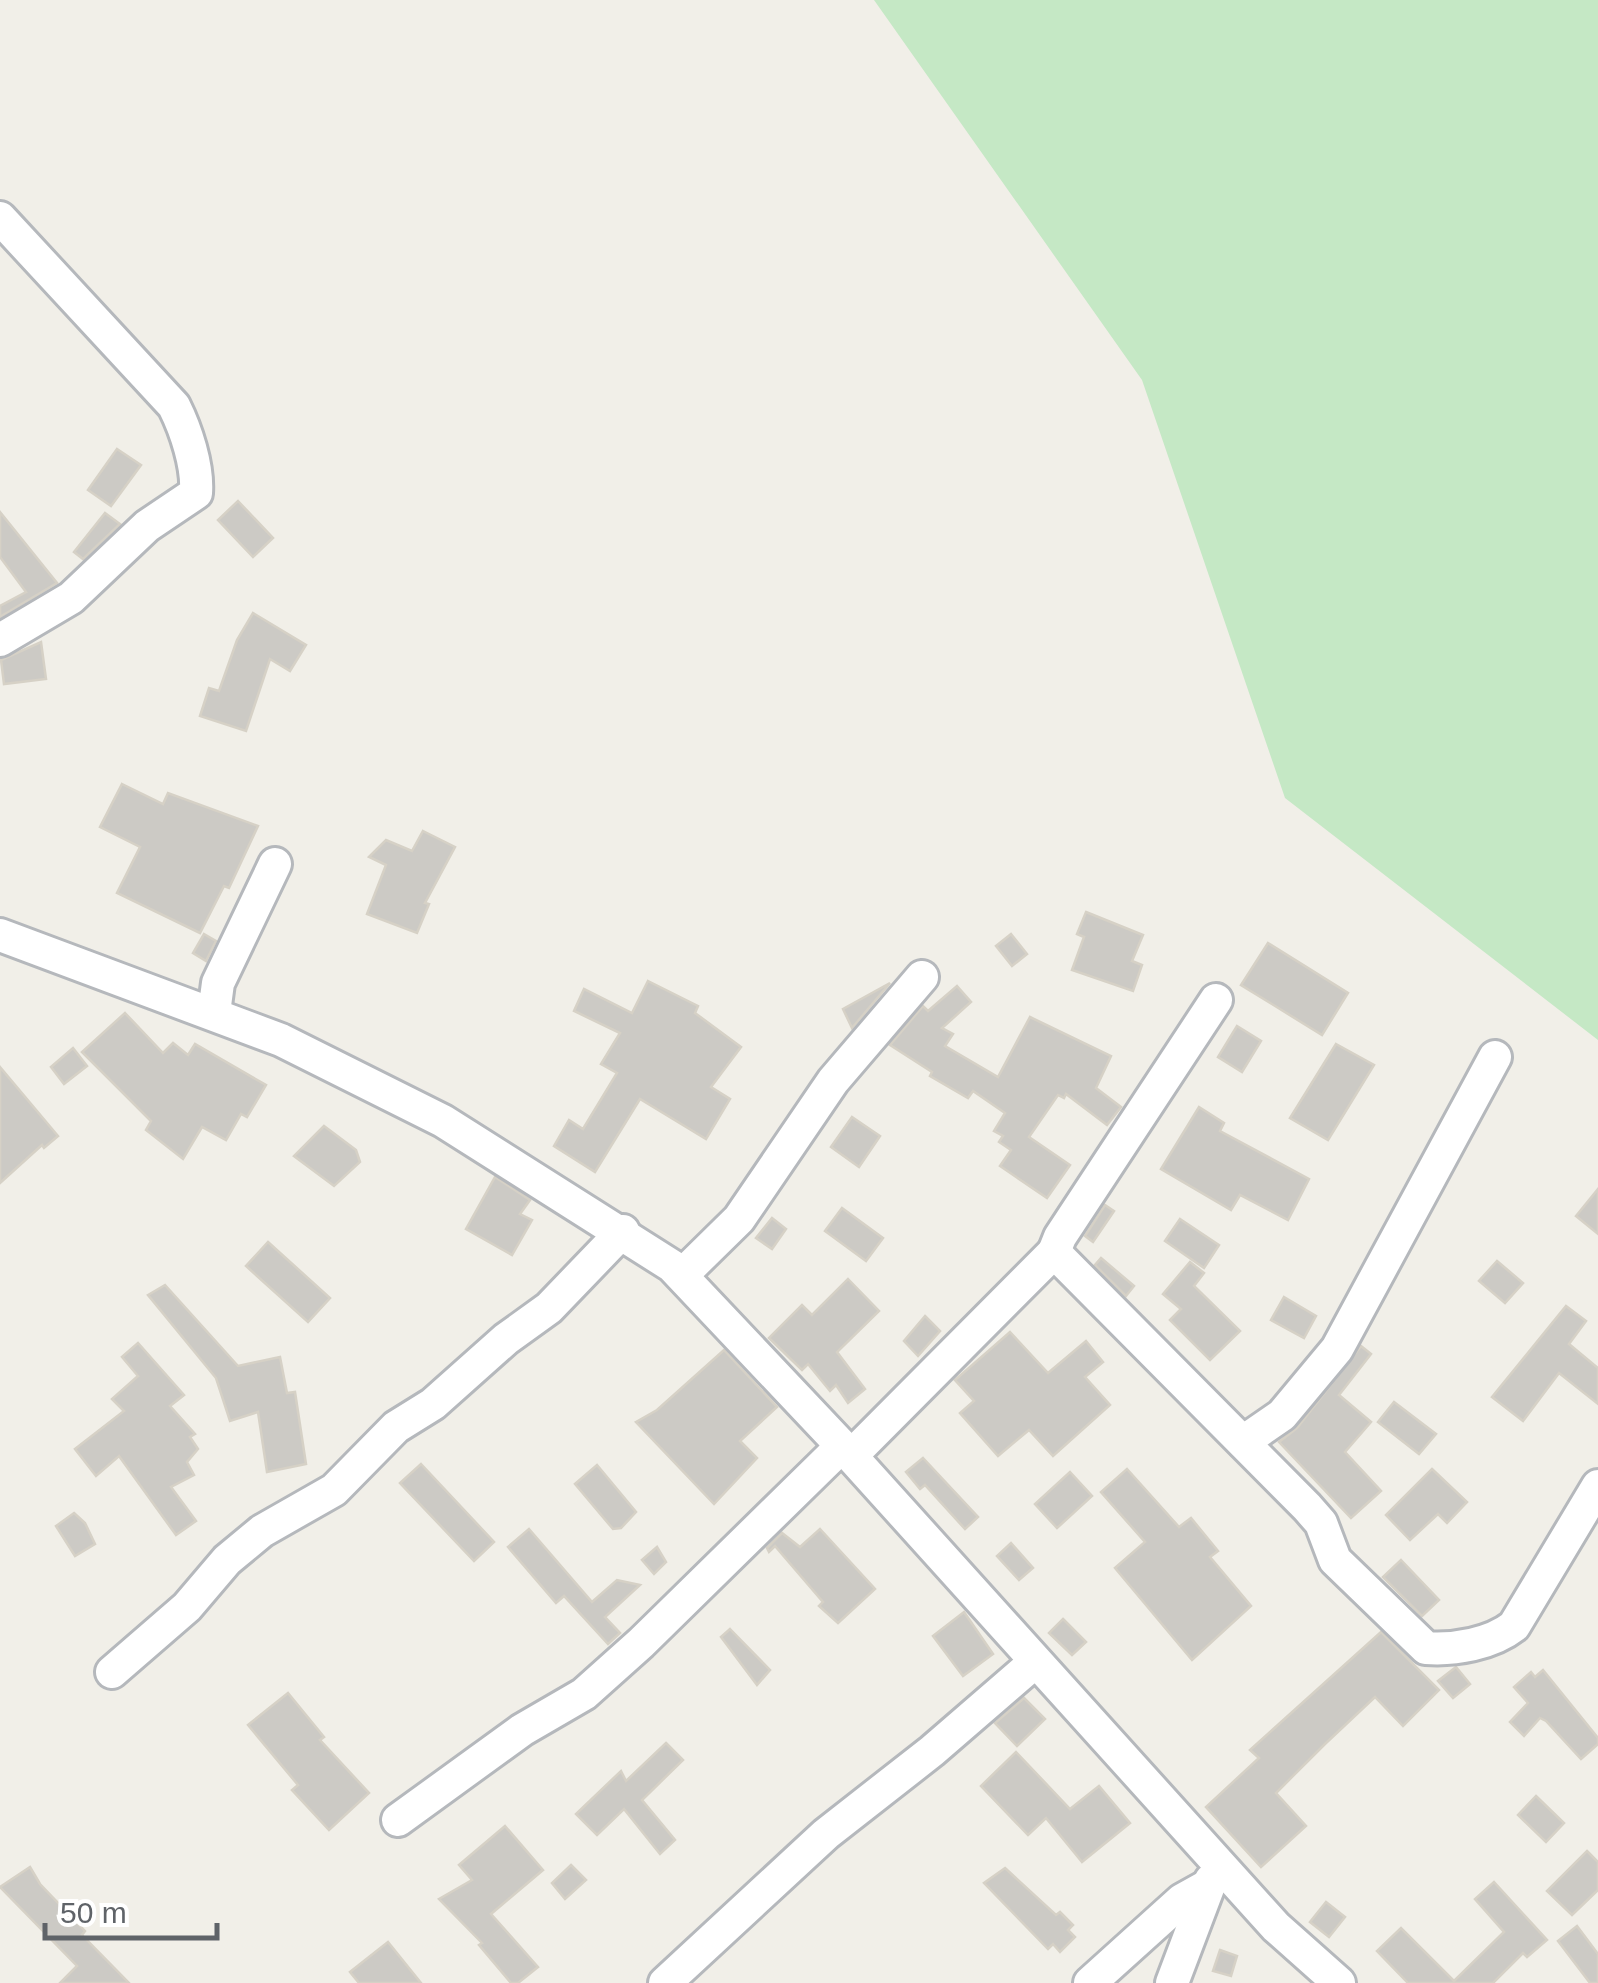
<svg xmlns="http://www.w3.org/2000/svg" width="1598" height="1983" font-family="Helvetica,sans-serif">
<style>
.green{fill:#c5e8c5}
.building{fill:#cccac5;stroke:#d6d1c6;stroke-width:2.5}
.lines{fill:none;stroke-linecap:round;stroke-linejoin:round}
.minor-casing{stroke:#b5b8bc;stroke-width:38}
.minor{stroke:#fff;stroke-width:32}
</style>
<rect width="100%" height="100%" fill="#f1efe8"/>
<polygon class="green" points="874,0 1598,0 1598,1040 1285,798 1142,380"/>
<g class="building">
<polygon points="117,449 141,465 111,506 88,490"/>
<polygon points="238,501 273,538 253,557 218,520"/>
<polygon points="0,512 57,583 0,617 0,606 26,592 0,557"/>
<polygon points="105,513 120,524 83,559 74,552"/>
<polygon points="253,613 306,645 290,671 270,659 246,731 200,716 209,688 219,691 237,640"/>
<polygon points="41,642 46,679 4,684 1,660"/>
<polygon points="122,784 163,804 168,793 258,826 229,888 224,886 200,933 117,893 140,847 100,827"/>
<polygon points="423,831 455,847 425,903 429,904 417,933 367,914 386,865 369,857 386,840 412,851"/>
<polygon points="1086,912 1143,935 1132,961 1142,965 1133,991 1072,970 1084,937 1077,934"/>
<polygon points="204,934 216,941 206,961 193,953"/>
<polygon points="1011,934 1027,954 1012,966 996,946"/>
<polygon points="1268,943 1348,993 1322,1035 1241,985"/>
<polygon points="648,981 698,1006 695,1013 741,1047 711,1087 730,1099 706,1139 640,1099 595,1172 554,1146 569,1120 583,1129 617,1073 601,1064 620,1033 574,1011 584,989 632,1013"/>
<polygon points="890,983 852,1028 843,1009"/>
<polygon points="957,986 971,1002 942,1028 953,1034 945,1046 998,1077 1030,1017 1111,1056 1096,1088 1121,1107 1107,1125 1066,1094 1064,1098 1058,1095 1029,1137 1070,1165 1047,1198 1000,1166 1011,1150 999,1142 1003,1136 994,1131 1005,1113 973,1091 968,1098 930,1076 932,1072 890,1045 923,1006 928,1011"/>
<polygon points="125,1013 163,1053 173,1043 188,1055 195,1044 266,1085 247,1117 241,1114 226,1140 202,1127 183,1159 146,1130 151,1121 82,1052"/>
<polygon points="1237,1026 1261,1041 1242,1072 1218,1057"/>
<polygon points="1336,1044 1374,1065 1328,1140 1290,1118"/>
<polygon points="73,1048 87,1066 64,1084 51,1067"/>
<polygon points="0,1067 58,1136 44,1148 42,1145 0,1183"/>
<polygon points="1199,1107 1224,1123 1220,1131 1309,1179 1288,1220 1240,1195 1231,1210 1161,1169"/>
<polygon points="852,1117 880,1136 859,1167 831,1147"/>
<polygon points="324,1126 356,1150 360,1162 334,1186 294,1156"/>
<polygon points="495,1177 530,1200 520,1214 532,1220 512,1255 466,1229"/>
<polygon points="1598,1189 1598,1234 1576,1216"/>
<polygon points="1105,1205 1114,1211 1093,1242 1085,1236"/>
<polygon points="842,1208 883,1238 866,1261 825,1231"/>
<polygon points="772,1218 786,1229 772,1249 756,1238"/>
<polygon points="1180,1219 1219,1245 1204,1268 1165,1241"/>
<polygon points="268,1242 330,1298 308,1322 246,1266"/>
<polygon points="1101,1258 1134,1286 1126,1296 1095,1265"/>
<polygon points="1497,1261 1523,1283 1505,1303 1479,1281"/>
<polygon points="1190,1262 1204,1273 1194,1286 1240,1331 1210,1360 1170,1320 1181,1309 1163,1294"/>
<polygon points="848,1279 879,1311 837,1352 865,1389 848,1403 836,1385 830,1391 808,1364 802,1370 769,1338 802,1305 812,1315"/>
<polygon points="165,1285 238,1366 280,1357 287,1393 295,1392 306,1464 267,1472 258,1412 230,1421 216,1378 148,1295"/>
<polygon points="1284,1297 1316,1316 1304,1338 1271,1320"/>
<polygon points="1566,1306 1586,1321 1569,1344 1598,1368 1598,1404 1559,1373 1523,1421 1492,1397"/>
<polygon points="925,1316 940,1331 918,1356 904,1341"/>
<polygon points="1010,1332 1048,1373 1086,1341 1103,1362 1085,1377 1110,1405 1053,1456 1029,1430 998,1456 960,1413 974,1401 955,1380"/>
<polygon points="138,1343 184,1395 170,1406 195,1434 190,1437 198,1449 187,1462 194,1475 171,1487 196,1521 176,1535 119,1456 96,1476 75,1449 124,1411 112,1399 138,1376 122,1357"/>
<polygon points="1361,1346 1371,1354 1339,1395 1371,1422 1345,1452 1381,1491 1351,1518 1279,1442 1297,1428"/>
<polygon points="724,1350 777,1407 740,1441 757,1458 714,1504 636,1422 657,1410"/>
<polygon points="1394,1402 1436,1434 1419,1454 1378,1422"/>
<polygon points="923,1458 978,1517 965,1529 925,1485 920,1489 906,1472"/>
<polygon points="421,1464 494,1542 474,1561 400,1483"/>
<polygon points="597,1465 636,1512 621,1528 613,1529 575,1484"/>
<polygon points="1127,1469 1179,1527 1191,1518 1218,1551 1210,1557 1251,1606 1192,1660 1115,1568 1145,1542 1101,1492"/>
<polygon points="1432,1469 1467,1502 1447,1523 1438,1514 1410,1540 1386,1515"/>
<polygon points="1070,1472 1092,1496 1057,1528 1035,1504"/>
<polygon points="74,1513 85,1523 95,1544 75,1556 56,1526"/>
<polygon points="529,1529 592,1602 617,1580 640,1585 605,1617 620,1633 608,1644 564,1596 556,1603 508,1547"/>
<polygon points="820,1529 875,1589 838,1623 819,1606 823,1602 775,1546 769,1552 767,1548 782,1533 800,1547"/>
<polygon points="1011,1543 1033,1568 1019,1580 997,1556"/>
<polygon points="657,1547 666,1562 654,1574 642,1560"/>
<polygon points="1401,1560 1439,1600 1422,1616 1383,1577"/>
<polygon points="964,1612 993,1654 963,1676 933,1636"/>
<polygon points="1063,1619 1086,1642 1072,1655 1049,1633"/>
<polygon points="730,1629 770,1670 757,1685 721,1637"/>
<polygon points="1381,1632 1439,1690 1403,1726 1375,1697 1325,1744 1276,1793 1306,1826 1261,1867 1206,1807 1259,1758 1250,1750"/>
<polygon points="1456,1667 1470,1684 1453,1698 1438,1681"/>
<polygon points="1543,1670 1598,1738 1598,1744 1581,1759 1546,1721 1540,1718 1524,1736 1510,1722 1528,1703 1514,1687 1531,1672 1535,1677"/>
<polygon points="288,1693 324,1737 320,1740 369,1793 329,1830 292,1790 298,1785 248,1725"/>
<polygon points="1024,1698 1045,1719 1017,1746 995,1723"/>
<polygon points="666,1743 683,1760 642,1800 675,1840 660,1854 624,1809 597,1835 576,1814 621,1771 626,1781"/>
<polygon points="1016,1752 1070,1809 1099,1786 1130,1823 1082,1862 1046,1818 1028,1835 981,1786"/>
<polygon points="1536,1796 1564,1823 1546,1842 1518,1815"/>
<polygon points="505,1826 543,1870 491,1914 538,1967 518,1983 511,1983 479,1945 482,1943 439,1899 472,1880 459,1865"/>
<polygon points="1587,1851 1598,1862 1598,1890 1572,1915 1547,1891"/>
<polygon points="571,1865 586,1880 565,1899 552,1883"/>
<polygon points="30,1867 40,1884 85,1931 82,1935 129,1983 60,1983 77,1966 0,1887"/>
<polygon points="1005,1868 1056,1915 1060,1912 1073,1925 1068,1930 1075,1937 1060,1952 1053,1944 1048,1949 984,1883"/>
<polygon points="1494,1882 1547,1940 1527,1957 1523,1953 1493,1983 1408,1983 1377,1951 1401,1928 1454,1981 1504,1932 1475,1899"/>
<polygon points="1326,1902 1345,1917 1329,1937 1310,1922"/>
<polygon points="1577,1926 1598,1954 1598,1983 1590,1983 1558,1941"/>
<polygon points="388,1942 421,1983 359,1983 350,1972"/>
<polygon points="1220,1950 1237,1956 1231,1976 1213,1971"/>
</g>
<g class="lines">
<g class="minor-casing">
<g id="minor">
<path d="M0,218L174,406C186,430 198,466 196,493L147,526L71,598L0,640"/>
<polyline points="0,935 281,1040 443,1121 672,1266 842,1446 1276,1927 1339,1983"/>
<polyline points="214,1013 218,983 275,864"/>
<polyline points="1054,1252 1060,1237 1216,1000"/>
<polyline points="682,1275 739,1219 833,1081 922,977"/>
<polyline points="1243,1442 1282,1415 1337,1349 1495,1057"/>
<path d="M851,1456L1054,1252L1307,1507L1321,1523L1335,1560L1426,1648C1455,1650 1491,1644 1514,1626L1598,1486"/>
<polyline points="112,1672 187,1607 227,1560 262,1531 334,1490 396,1427 433,1404 506,1339 549,1308 623,1231"/>
<polyline points="398,1820 522,1730 584,1694 641,1643 842,1446"/>
<polyline points="665,1983 826,1834 932,1751 1035,1662"/>
<polyline points="1090,1983 1182,1900 1209,1885"/>
<polyline points="1172,1983 1211,1880"/>
</g>
</g>
<use href="#minor" class="minor"/>
</g>
<path d="M45 1923v15h172v-15" fill="none" stroke="#5f6368" stroke-width="5"/>
<text x="60" y="1923" font-size="30" fill="#5f6368" stroke="#ffffff" stroke-width="8" paint-order="stroke">50 m</text>
</svg>
